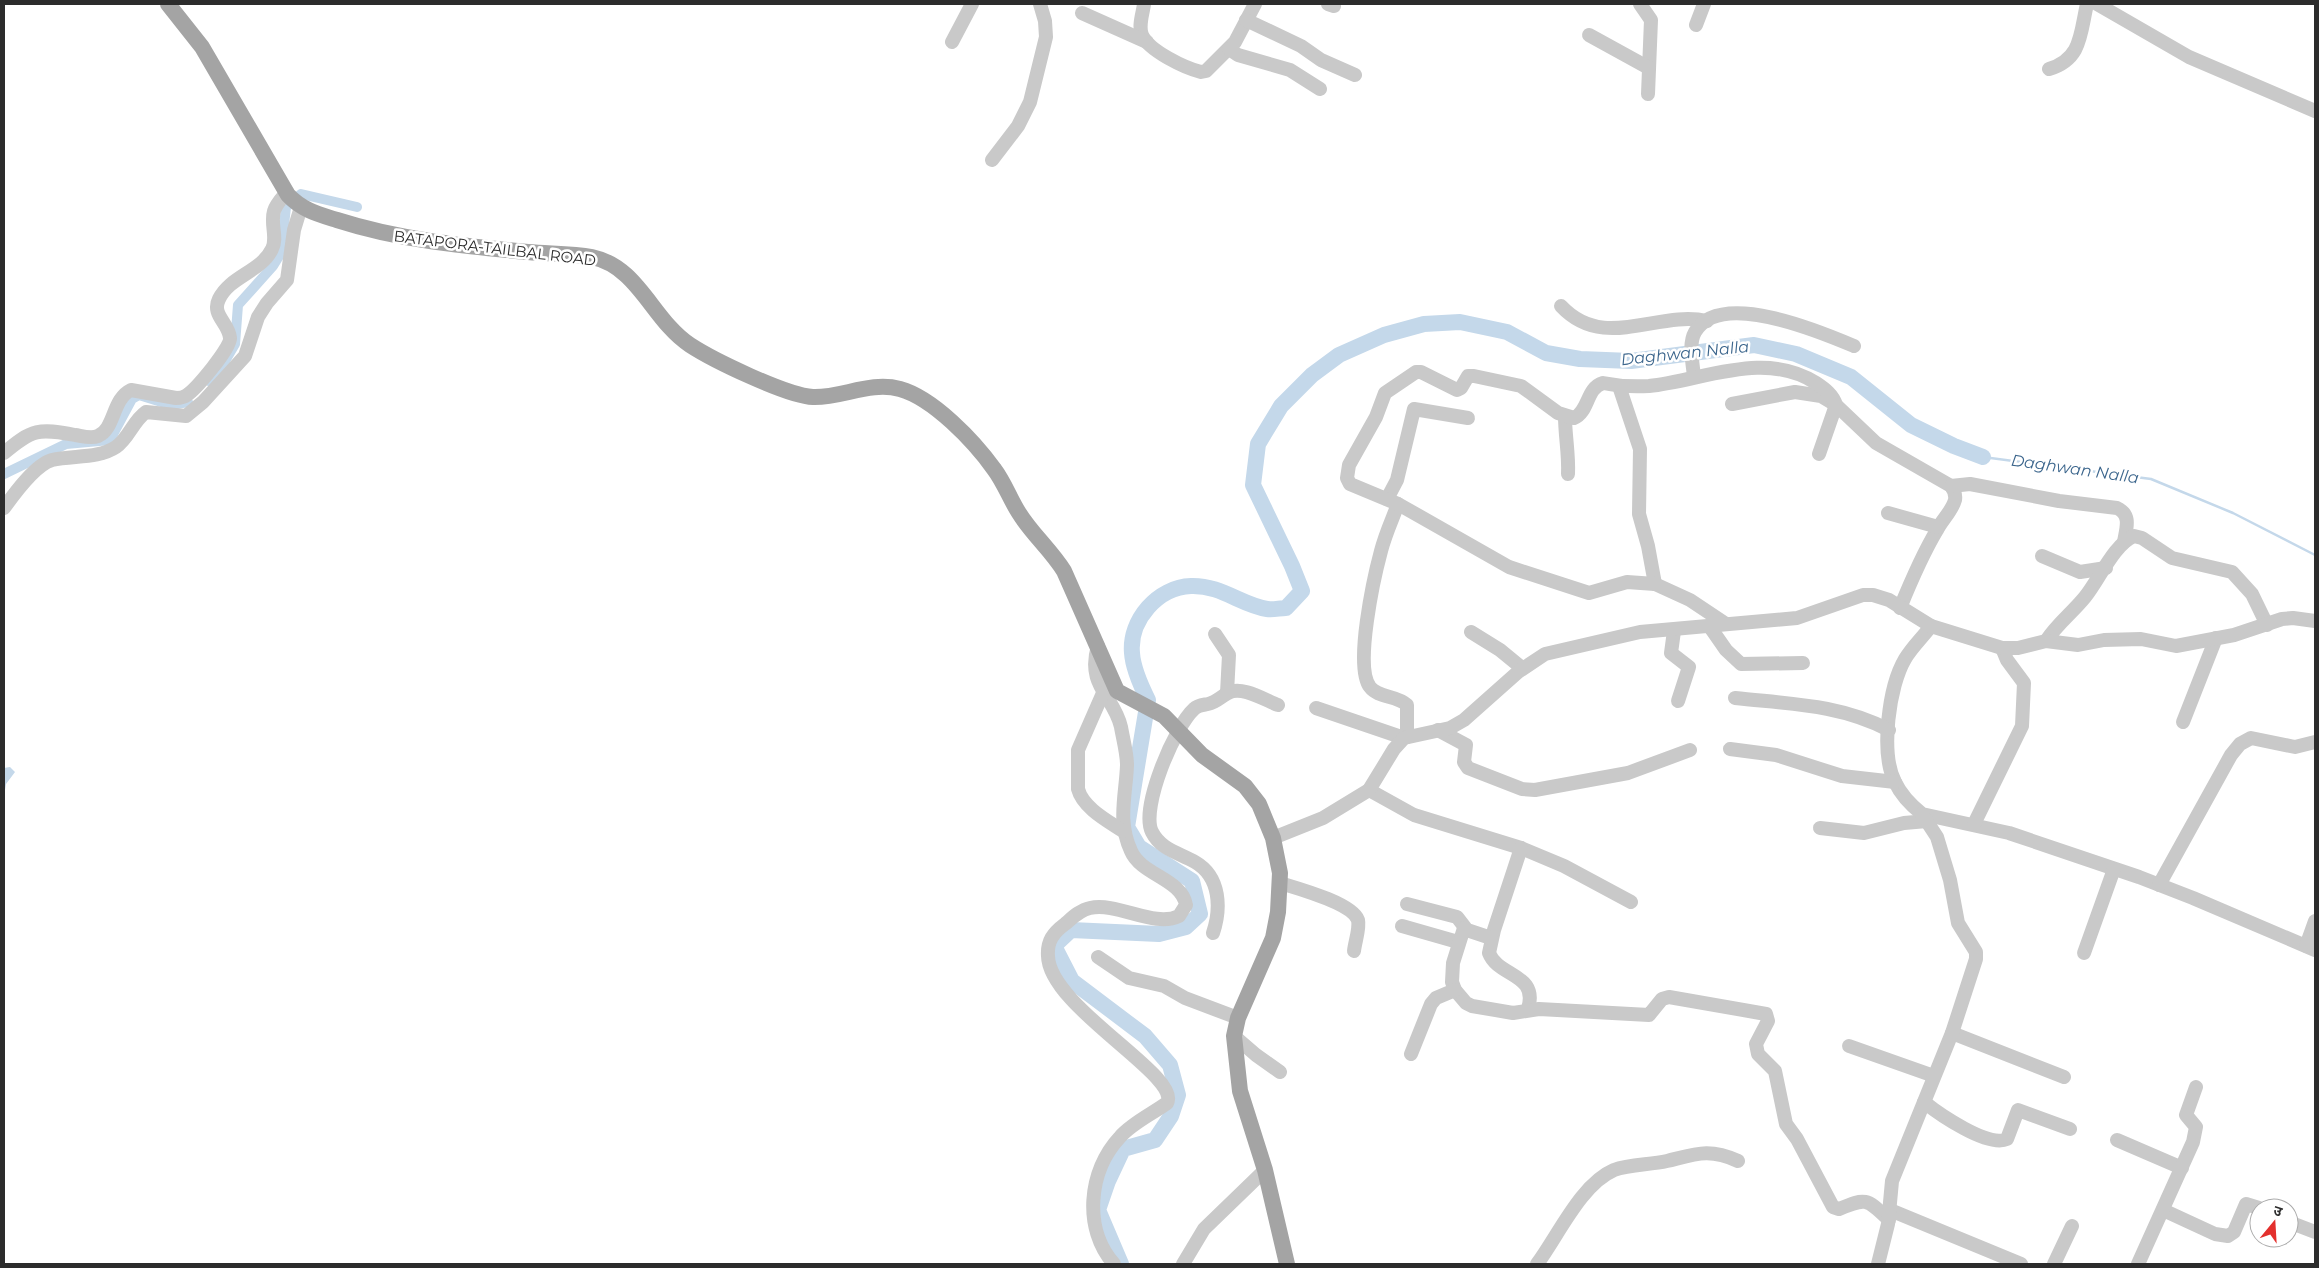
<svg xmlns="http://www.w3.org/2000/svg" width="2319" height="1268" font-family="Montserrat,'Noto Sans Devanagari',sans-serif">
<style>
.water{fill:#c4d8ea}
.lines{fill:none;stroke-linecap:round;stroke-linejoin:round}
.stream{stroke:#c4d8ea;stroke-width:2.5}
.canal{stroke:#c4d8ea;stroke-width:10}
.river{stroke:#c4d8ea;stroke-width:16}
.minor{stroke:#c9c9c9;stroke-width:14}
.major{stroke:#a4a4a4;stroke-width:16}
.labels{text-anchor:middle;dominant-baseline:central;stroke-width:5;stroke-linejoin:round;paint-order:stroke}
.street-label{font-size:15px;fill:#2c2c2c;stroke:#fff}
.water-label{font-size:16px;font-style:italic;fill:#3b658c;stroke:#fff}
</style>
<rect width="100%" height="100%" fill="#fff"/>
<polygon class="water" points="10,767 15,772 6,784 4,796 4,768"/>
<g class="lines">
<polyline class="stream" points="1983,457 2151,479 2233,513 2315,555"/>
<g class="canal">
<polyline points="209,381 221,368 235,344 238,305 273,266 281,253 286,207 301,194 357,207"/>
<polyline points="4,474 66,444 110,440 132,399 139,395 171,405 188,402"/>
</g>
<path class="river" d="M1121,1264L1098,1210L1108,1181L1123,1149L1155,1140L1171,1116L1178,1095L1170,1065L1145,1036L1072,981L1054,946L1071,930L1159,934L1186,927L1200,914L1192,881L1139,847L1127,827L1148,700C1141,686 1133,669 1132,653C1129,620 1158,587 1191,586C1221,585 1241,605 1267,609C1273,610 1280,608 1286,608L1302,591L1292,566L1253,485L1258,444L1281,406L1312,375L1339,355L1384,335L1424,324L1460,322L1507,332L1546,353L1580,359L1631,361L1754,345L1796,354L1851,377L1911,425L1954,446L1983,457"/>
<g class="minor">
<path d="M1144,4C1143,13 1138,26 1142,35C1149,51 1185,68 1201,72L1206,71L1235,42L1255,4"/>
<polyline points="1328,4 1334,6"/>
<polyline points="1640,4 1651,20 1648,94"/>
<polyline points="2097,4 2189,57 2315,111"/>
<polyline points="1082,13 1147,42"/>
<polyline points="1246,20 1301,46 1321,60 1355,75"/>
<polyline points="1696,25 1704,4"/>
<polyline points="1589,35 1649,68"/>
<polyline points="952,42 972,4"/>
<polyline points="1229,49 1238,55 1290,70 1320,89"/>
<path d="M2049,69C2082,59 2080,34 2087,4"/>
<polyline points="992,160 1018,126 1030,102 1046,37 1045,21 1040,4"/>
<path d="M1561,306C1604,352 1657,310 1707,321"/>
<path d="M1694,377C1693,364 1688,344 1695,332C1720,289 1821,332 1854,346"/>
<polyline points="1619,386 1640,449 1639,514 1648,546 1655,584"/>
<path d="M1732,404L1795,392L1821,396L1836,405L1876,443L1951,486C1954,490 1956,494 1955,500C1952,511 1942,520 1937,530C1922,555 1911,581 1900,608"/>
<path d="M1565,416C1565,436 1569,454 1568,474"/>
<path d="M4,453C32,429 39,428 75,435C82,436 91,439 98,436C115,429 112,399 131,390L176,398C180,398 183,398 187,395C196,389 231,348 230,338C229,323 211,315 219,299C230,276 261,272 272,249C278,238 270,224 274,211C276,204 282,198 287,192"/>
<path d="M1951,486L1970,484L2059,501L2117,508C2132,515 2126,529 2124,542"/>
<polyline points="1387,499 1397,480 1414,409 1468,418"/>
<path d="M1398,504C1392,520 1385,535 1381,551C1374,577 1354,667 1370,687C1378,698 1397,695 1407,705V737"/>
<path d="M4,508C14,494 35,465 52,460C73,455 98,459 116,447C129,438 133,421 146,412L186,416L203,402L245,356L258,317L267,303L287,280L294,230L301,207"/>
<polyline points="1888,513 1938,527"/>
<polyline points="2042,556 2080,572 2106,568"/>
<path d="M1726,624L1690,600L1655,584L1627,582L1589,593L1509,567L1398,504L1350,484L1347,478L1349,465L1376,417L1385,393L1416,372H1421L1457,390L1461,388L1468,376H1474L1521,386L1558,413L1574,418C1589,412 1586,388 1603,383C1618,386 1633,387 1649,386C1704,380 1765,350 1816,383C1825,389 1833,395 1836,405L1819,454"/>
<path d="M1931,626C1923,637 1912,647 1905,659C1889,686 1880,753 1895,782C1901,795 1912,806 1922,814L2009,833L2139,877L2193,898L2315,950"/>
<polyline points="1710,627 1726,650 1741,664 1803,663"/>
<polyline points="1674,631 1671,653 1689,667 1678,701"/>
<polyline points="1471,632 1500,650 1522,668"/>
<polyline points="1215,634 1229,655 1227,693"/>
<path d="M2046,641C2057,624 2072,613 2085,597C2099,580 2114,544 2134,536L2142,538L2172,558L2232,572L2252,594L2267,625"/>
<path d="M1098,646C1086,686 1114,696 1121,727C1123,739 1127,753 1127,765C1126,795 1117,821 1131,851C1141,875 1182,879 1186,905L1179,916C1154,928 1118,902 1090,908C1080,910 1072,918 1065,924C1053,933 1047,941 1048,956C1049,1007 1182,1076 1167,1103C1152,1114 1132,1123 1120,1137C1088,1171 1083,1229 1114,1264"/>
<path d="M1103,693L1078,750V789C1083,808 1108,821 1123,831"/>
<path d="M1735,698C1789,704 1839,704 1889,730"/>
<polyline points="1316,708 1404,738"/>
<polyline points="2183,722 2216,638"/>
<polyline points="1438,730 1466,745 1464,762 1468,768 1522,789 1535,790 1628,773 1690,750"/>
<polyline points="1730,749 1776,755 1842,776 1895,782"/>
<polyline points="1369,790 1414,815 1521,848 1564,866 1631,902"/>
<polyline points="1974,824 2022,726 2024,683 2007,660 2002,648"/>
<polyline points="1820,828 1864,833 1904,823 1927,821"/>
<polyline points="1273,838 1323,818 1369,790 1394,749 1404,738 1450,728 1464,720 1518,672 1545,654 1640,632 1797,618 1863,595 1873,595 1889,600 1931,626 2002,648 2018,648 2046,641 2078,645 2104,640 2141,639 2176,646 2234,635 2282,619 2293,618 2315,621"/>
<path d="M1521,848L1494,930L1489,953C1498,977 1539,973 1528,1009"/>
<path d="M1280,883C1296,888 1352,903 1358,920C1360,928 1355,942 1354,951"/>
<polyline points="2159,885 2231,755 2240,744 2251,738 2295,747 2315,742"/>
<polyline points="1407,904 1457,917 1467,930 1491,938"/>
<polyline points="1402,926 1458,942"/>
<path d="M1464,928L1453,963L1452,982L1455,990L1466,1003L1472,1006L1513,1013L1539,1009L1649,1015L1662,999L1669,997L1766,1014L1768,1021L1756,1044L1758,1054L1775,1071L1786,1124L1797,1139L1833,1207L1839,1209C1867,1197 1867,1199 1889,1220"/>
<path d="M1213,933C1221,909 1221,877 1195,862C1180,853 1161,850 1152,832C1140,808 1175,726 1194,709C1198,705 1203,705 1208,704C1217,702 1220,697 1228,693C1241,685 1265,700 1278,705"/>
<polyline points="2306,946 2315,921"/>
<polyline points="2084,953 2114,869"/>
<polyline points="1098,957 1129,978 1164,986 1185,998 1238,1018"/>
<polyline points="1952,1033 2064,1077"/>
<polyline points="1234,1036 1256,1055 1280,1072"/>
<polyline points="1849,1046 1934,1076"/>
<polyline points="1411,1054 1431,1004 1436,998 1455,990"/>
<path d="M1924,1102C1939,1114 1988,1148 2007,1139L2018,1110L2070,1129"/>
<polyline points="2117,1140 2182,1168"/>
<polyline points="1890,1210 2021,1264"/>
<polyline points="2163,1210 2215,1234 2228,1236 2234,1232 2246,1204 2259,1208"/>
<polyline points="2289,1222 2315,1232"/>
<polyline points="1183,1264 1204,1229 1265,1170"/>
<path d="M1537,1264C1558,1236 1581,1184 1614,1170C1630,1164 1650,1165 1667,1161C1696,1154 1709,1148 1738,1161"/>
<polyline points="1878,1264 1888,1224 1892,1181 1952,1033 1976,959 1976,952 1958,923 1950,880 1937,837 1922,814"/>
<polyline points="2054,1264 2072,1226"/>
<polyline points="2138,1264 2193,1142 2196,1127 2186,1115 2196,1087"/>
</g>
<path class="major" d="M168,4L202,47L288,195C302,210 318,214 337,220C399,240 463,246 528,252C549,254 571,253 592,257C639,267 652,320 690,345C713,360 787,396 813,397C842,398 870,381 900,389C933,398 974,441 994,469C1004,482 1010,499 1019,513C1032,534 1051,550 1064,571L1117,691L1164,716L1202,755L1245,786L1259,804L1273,838L1280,873L1278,912L1273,938L1238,1018L1234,1036L1240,1091L1265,1170L1287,1264"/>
</g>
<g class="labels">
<g class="street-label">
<text transform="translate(495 248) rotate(7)">BATAPORA-TAILBAL ROAD</text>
</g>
<g class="water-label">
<text transform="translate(1685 353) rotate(-6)">Daghwan Nalla</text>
<text transform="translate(2075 469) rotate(8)">Daghwan Nalla</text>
</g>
</g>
<rect width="2319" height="1268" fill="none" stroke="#2c2c2c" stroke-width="10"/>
<g transform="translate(2274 1223) rotate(18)"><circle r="24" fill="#ffffff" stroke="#ababab"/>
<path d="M0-4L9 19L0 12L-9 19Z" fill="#e3302d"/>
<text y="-8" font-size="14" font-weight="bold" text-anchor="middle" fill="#2c2c2c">उ</text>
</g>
</svg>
